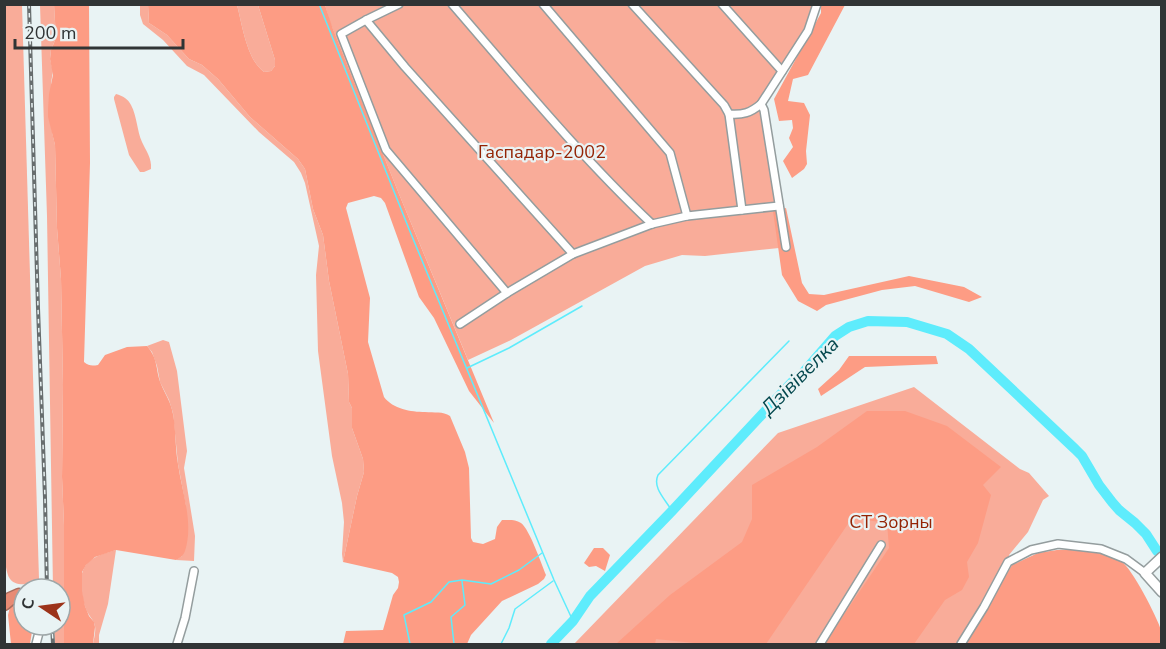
<svg xmlns="http://www.w3.org/2000/svg" width="1166" height="649" font-family="'Nunito Sans',sans-serif">
<style>
.green{fill:#f9ac99}
.forest{fill:#fd9c84}
.lines{fill:none;stroke-linecap:round;stroke-linejoin:round}
.stream{stroke:#5eecfc;stroke-width:1.5}
.river{stroke:#5eecfc;stroke-width:10}
.street-casing{stroke:#949d9e;stroke-width:10}
.secondary-casing{stroke:#949d9e;stroke-width:12}
.highway-casing{stroke:#a86d5e;stroke-width:15}
.street{stroke:#fff;stroke-width:7}
.secondary{stroke:#fff;stroke-width:9}
.highway{stroke:#e88b74;stroke-width:12}
.rail-casing{stroke:#676d6e;stroke-width:4}
.rail{stroke:#e9f3f4;stroke-width:1.5;stroke-dasharray:4.5;stroke-linecap:butt}
.labels{text-anchor:middle;dominant-baseline:central;stroke-width:4.5;stroke-linejoin:round;paint-order:stroke}
.park-label{font-size:18px;fill:#942405;stroke:#e9f3f4}
.water-label{font-size:20px;font-style:italic;fill:#04484e;stroke:#e9f3f4}
</style>
<rect width="100%" height="100%" fill="#e9f3f4"/>
<g class="green">
<path d="M4,5H22L39,579L36,583C11,587 7,582 5,558Z"/>
<polygon points="40,5 54,5 56,38 51,50 50,59 53,71 51,83 52,132 55,145 57,228 61,279 63,385 62,477 64,525 64,644 55,644 54,625 60,625 60,589 53,589 47,216"/>
<polygon points="140,5 148,5 149,23 167,35 189,59 202,65 218,79 250,117 298,159 305,169 313,209 323,235 329,281 348,374 349,402 352,408 352,428 363,459 364,472 357,496 343,562 342,554 344,522 342,503 332,456 318,351 316,275 319,246 305,183 301,173 294,162 259,132 204,75 187,66 163,40 143,24 140,15"/>
<path d="M237,5H258L275,60V66L271,71L264,72C247,60 242,24 237,5Z"/>
<polygon points="325,5 819,5 810,29 762,111 776,203 779,248 705,256 682,255 645,266 511,340 468,360 399,194 330,22"/>
<path d="M116,94C123,96 128,99 131,105C137,116 137,131 142,142C146,151 152,158 151,169L144,172H140L129,155L114,99V97Z"/>
<polygon points="163,340 169,342 177,371 187,451 184,468 195,536 194,561 176,560 182,556 186,507 178,464 173,413 169,400 160,382 157,366 152,352 147,346"/>
<polygon points="914,387 1020,469 1029,473 1049,496 1043,500 1028,532 1009,555 1012,565 964,644 574,644 778,433"/>
<path d="M116,550L108,604L99,635V644H93C94,639 96,631 95,626C94,620 88,615 86,609C83,602 82,594 81,586C80,560 95,556 116,550Z"/>
</g>
<g class="forest">
<path d="M54,5H89L90,163L84,362C89,366 92,366 98,365L105,355L127,347L147,346C159,360 155,369 161,384C165,394 171,402 173,414C176,430 175,448 178,464C182,492 194,523 185,551C183,556 180,558 176,560L116,550L95,557L86,565L82,572V591L85,606L89,616L94,622L95,627L93,644H64V525L62,477L63,385L61,279L57,228L55,145L48,117V109L49,94L53,75L50,59L51,50L56,38Z"/>
<path d="M148,5H237C242,24 247,60 264,72L271,71L275,66V60L258,5H325L333,29L399,194L494,423L469,391L434,318L419,297L385,203L381,198L374,196L348,203L346,208L370,298L368,342L384,397C393,409 411,412 425,412C434,413 443,411 450,416L465,452L469,468L471,538L473,542L483,544L495,539L497,527L502,520C509,520 515,519 521,523C530,530 541,563 546,575L544,579L538,584L502,601L471,635L467,644H343L346,631L383,630L393,595L398,588L399,582L398,577L392,573L343,562L357,496L364,472L363,459L352,428V408L349,402L348,374L329,281L323,235L313,209L305,169L298,159L250,117L218,79L202,65L189,59L167,35L149,23Z"/>
<polygon points="821,5 845,5 808,75 793,79 788,101 804,103 810,115 806,151 807,164 804,169 792,178 783,161 793,147 789,138 793,128 792,120 779,121 774,99 821,13"/>
<polygon points="786,208 802,283 809,294 824,295 909,276 964,287 982,297 969,302 915,286 882,290 826,305 817,311 798,301 782,275 773,211"/>
<polygon points="849,356 936,356 938,364 865,367 821,396 818,389 839,370"/>
<polygon points="867,411 905,411 947,426 1001,467 983,485 991,495 978,543 967,562 969,577 962,590 945,600 914,644 824,644 889,548 887,523 852,518 766,644 694,643 656,639 655,644 616,644 670,595 742,542 752,519 752,485 817,447"/>
<polygon points="594,548 603,548 610,555 605,571 596,566 589,567 584,563"/>
<path d="M1057,550C1078,549 1103,550 1121,561C1132,568 1157,617 1161,630C1162,635 1161,640 1161,644H964L1012,565L1038,553Z"/>
<polygon points="17,601 24,602 24,625 33,625 30,644 11,644 8,615 10,607"/>
</g>
<g class="lines">
<g class="stream">
<polyline points="319,4 409,229 554,580 573,621"/>
<polyline points="467,368 509,348 582,306"/>
<path d="M672,511C666,500 652,488 658,475L789,341"/>
<polyline points="410,644 404,615 431,602 449,582 462,580 491,584 519,570 542,553"/>
<polyline points="454,644 451,617 465,605 462,581"/>
<polyline points="501,644 509,628 515,609 553,581"/>
</g>
<polyline class="river" points="551,644 573,621 590,596 672,511 795,379 802,374 835,336 849,327 868,321 907,322 947,334 969,349 1075,449 1082,456 1099,485 1112,502 1119,510 1135,523 1146,534 1157,551"/>
<g class="street-casing">
<g id="street">
<polyline points="399,4 366,20 341,34 386,150 507,293"/>
<path d="M452,4C517,79 580,156 652,224"/>
<polyline points="543,4 670,153 687,216"/>
<polyline points="632,4 724,105 729,114 742,210"/>
<polyline points="722,4 782,71"/>
<polyline points="366,20 405,67 573,254"/>
<polyline points="761,104 764,110 786,247"/>
<path d="M729,114C743,115 750,113 761,104L808,31L817,4"/>
<polyline points="460,324 507,293 573,254 652,224 687,216 779,206"/>
<polyline points="36,644 41,625"/>
<polyline points="177,644 185,618 194,571"/>
<polyline points="820,644 881,545"/>
<polyline points="961,644 984,607 1008,562 1031,550 1058,544 1101,549 1126,559 1145,573"/>
</g>
</g>
<g class="secondary-casing">
<polyline id="secondary" points="1162,557 1145,573 1162,592"/>
</g>
<g class="highway-casing">
<polyline id="highway" points="4,604 10,599 19,595"/>
</g>
<use href="#street" class="street"/>
<use href="#secondary" class="secondary"/>
<use href="#highway" class="highway"/>
<g class="rail-casing">
<g id="rail">
<polyline points="29,4 38,308 45,498 47,589"/>
<polyline points="52,625 53,644"/>
</g>
</g>
<use href="#rail" class="rail"/>
</g>
<g class="labels">
<g class="park-label">
<text x="542" y="152">Гаспадар-2002</text>
<text x="891" y="522">СТ Зорны</text>
</g>
<g class="water-label">
<text transform="translate(800 376) rotate(-45)">Дзівівелка</text>
</g>
</g>
<rect width="1166" height="649" fill="none" stroke="#303435" stroke-width="12"/>
<g transform="translate(42 607) rotate(283)"><circle r="28" fill="#e9f3f4" stroke="#9fa7a8" stroke-width="1.5"/>
<path d="M0-4.5L10 22L0 15L-10 22Z" fill="#9c331a"/>
<text y="-9" font-size="16" font-weight="bold" text-anchor="middle" fill="#303435">С</text>
</g>
<path d="M15 39v9h168v-9" fill="none" stroke="#303435" stroke-width="3"/>
<text x="24" y="39" font-size="18" fill="#303435" stroke="#e9f3f4" stroke-width="4.5" paint-order="stroke">200 m</text>
</svg>
